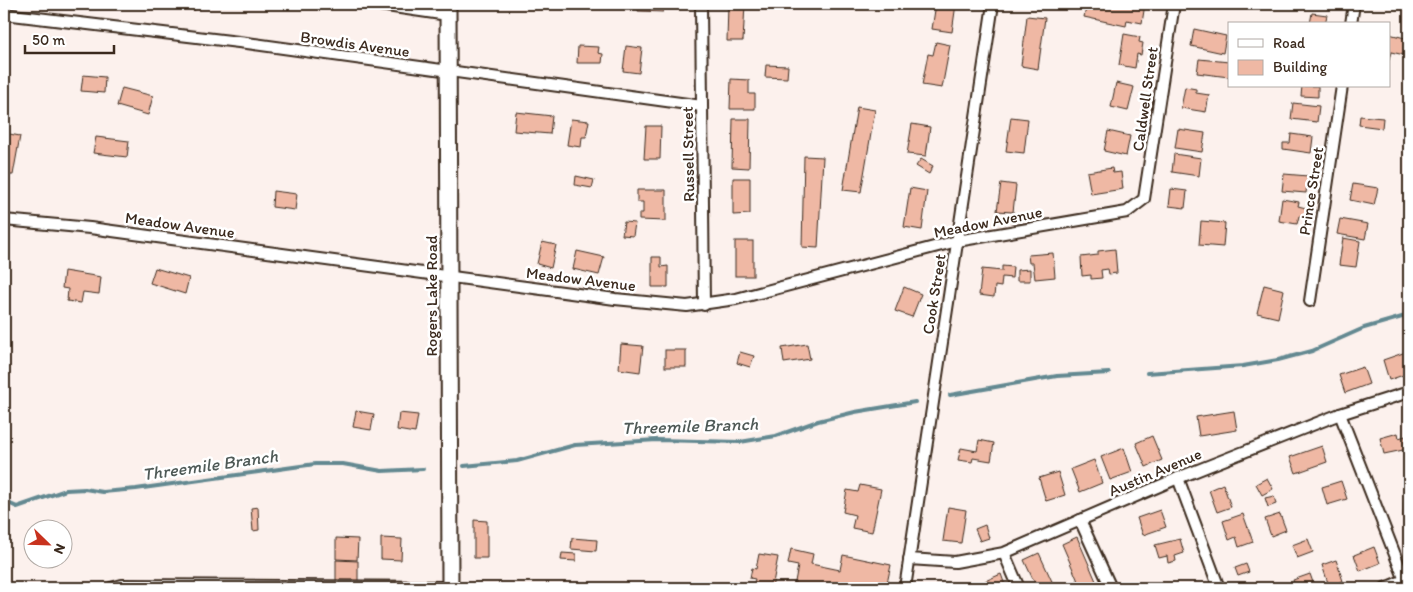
<svg xmlns="http://www.w3.org/2000/svg" width="1413" height="592" font-family="Itim,sans-serif">
<style>
.lines{fill:none;stroke-linecap:round;stroke-linejoin:round}
.stream{stroke:#638991;stroke-width:4}
.building{fill:#efb8a4;stroke:#3b2a1e}
.street-casing{stroke:#3b2a1e;stroke-width:14}
.secondary-casing{stroke:#3b2a1e;stroke-width:19}
.street{stroke:#fff;stroke-width:10}
.secondary{stroke:#fff;stroke-width:15}
.labels{text-anchor:middle;dominant-baseline:central;stroke-width:5;stroke-linejoin:round;paint-order:stroke}
.street-label{font-size:16px;fill:#3b2a1e;stroke:#fff}
.water-label{font-size:18px;font-style:italic;fill:#4f5a57;stroke:#fff}
</style>
<rect width="100%" height="100%" fill="#fcf1ed"/>
<filter id="ink" filterUnits="userSpaceOnUse"><feTurbulence type="fractalNoise" baseFrequency=".02" numOctaves="2"/><feDisplacementMap in="SourceGraphic" scale="10" xChannelSelector="R" yChannelSelector="G"/><feConvolveMatrix kernelMatrix="1 2 1 2 8 2 1 2 1" color-interpolation-filters="sRGB"/></filter>
<g filter="url(#ink)">
<g class="lines">
<g class="stream">
<polyline points="1147,373 1243,366 1278,360 1312,351 1364,328 1409,315"/>
<polyline points="950,395 1057,376 1109,373"/>
<polyline points="464,466 517,461 575,445 657,440 740,442 776,436 818,421 855,412 915,402"/>
<polyline points="4,501 17,507 66,490 85,489 103,492 136,489 315,464 343,464 382,471 423,469"/>
</g>
</g>
<g class="building">
<polygon points="178,4 196,4 195,10 178,8"/>
<polygon points="638,4 664,4 663,12 638,11"/>
<polygon points="728,4 745,4 743,41 727,41"/>
<polygon points="936,4 956,4 952,32 932,29"/>
<polygon points="1087,4 1145,4 1142,23 1127,20 1126,26 1084,17"/>
<polygon points="1312,13 1327,15 1325,24 1310,24"/>
<polygon points="1027,16 1045,18 1038,69 1021,66"/>
<polygon points="1194,29 1226,36 1223,53 1191,46"/>
<polygon points="1124,34 1140,37 1139,42 1143,43 1141,55 1137,54 1135,68 1119,65"/>
<polygon points="1389,34 1409,39 1409,56 1391,52 1389,60"/>
<polygon points="936,42 950,45 942,88 922,85 928,54 933,55"/>
<polygon points="578,46 599,47 598,53 603,54 602,63 577,63"/>
<polygon points="626,46 642,48 639,73 623,71"/>
<polygon points="1199,59 1229,62 1229,77 1197,73"/>
<polygon points="766,65 788,66 787,78 765,77"/>
<polygon points="83,75 105,77 104,93 81,91"/>
<polygon points="731,79 749,80 749,94 755,94 755,109 730,109"/>
<polygon points="1116,83 1134,87 1128,111 1111,107"/>
<polygon points="1302,86 1318,86 1318,97 1301,96"/>
<polygon points="1185,87 1196,89 1196,93 1209,95 1206,112 1181,108"/>
<polygon points="122,88 153,96 148,115 117,106"/>
<polygon points="1293,103 1319,106 1317,122 1291,119"/>
<polygon points="857,107 875,110 861,192 843,190"/>
<polygon points="516,112 552,116 550,134 514,131"/>
<polygon points="1360,116 1383,118 1382,128 1359,125"/>
<polygon points="1011,117 1028,119 1024,153 1006,151"/>
<polygon points="571,119 589,121 586,137 582,137 581,147 567,145"/>
<polygon points="733,119 750,119 749,168 732,167"/>
<polygon points="912,124 930,127 926,156 907,154"/>
<polygon points="646,126 661,126 660,159 644,159"/>
<polygon points="1178,129 1205,133 1202,152 1175,148"/>
<polygon points="1108,131 1130,136 1126,156 1104,151"/>
<polygon points="4,133 20,136 13,175 10,175 8,184 4,184"/>
<polygon points="1291,134 1313,137 1311,153 1283,149 1283,143 1290,143"/>
<polygon points="96,137 129,141 127,157 93,153"/>
<polygon points="1174,154 1201,158 1199,176 1172,172"/>
<polygon points="804,156 823,157 818,248 802,247"/>
<polygon points="921,159 933,166 929,174 916,166"/>
<polygon points="1112,168 1113,173 1121,172 1123,189 1091,194 1087,172"/>
<polygon points="1284,174 1308,176 1306,193 1282,191"/>
<polygon points="576,176 594,180 592,188 575,185"/>
<polygon points="733,178 750,178 750,214 733,215"/>
<polygon points="1001,183 1016,185 1013,212 997,211"/>
<polygon points="1353,184 1378,188 1374,205 1350,200"/>
<polygon points="910,188 927,191 922,230 904,227"/>
<polygon points="1171,189 1187,191 1185,208 1169,206"/>
<polygon points="637,190 666,190 666,221 639,220 639,213 643,213 643,202 637,202"/>
<polygon points="273,191 297,194 295,210 272,207"/>
<polygon points="1282,199 1299,202 1298,206 1306,208 1305,216 1299,216 1297,224 1279,221"/>
<polygon points="1340,219 1368,224 1365,239 1337,234"/>
<polygon points="1201,221 1225,223 1223,247 1199,245"/>
<polygon points="624,222 635,223 633,236 622,235"/>
<polygon points="1343,238 1360,241 1356,267 1339,265"/>
<rect x="735" y="241" width="18" height="35"/>
<polygon points="542,242 556,245 551,268 537,264"/>
<polygon points="1115,249 1117,273 1109,274 1108,269 1101,270 1102,278 1091,279 1091,275 1082,276 1081,257 1098,255 1098,251"/>
<polygon points="577,251 604,257 599,275 573,269"/>
<polygon points="1053,253 1055,277 1035,279 1033,263 1029,263 1028,255"/>
<polygon points="652,257 661,257 661,267 668,266 668,287 652,287"/>
<polygon points="1002,266 1013,267 1012,278 1002,277 1001,287 995,286 994,297 979,295 982,269 1002,271"/>
<polygon points="155,268 189,278 185,294 150,283"/>
<polygon points="1030,269 1030,281 1017,281 1017,270"/>
<polygon points="64,271 101,277 99,294 83,292 81,303 67,301 68,289 62,288"/>
<polygon points="1264,285 1284,290 1278,318 1257,313"/>
<polygon points="904,287 921,294 912,317 895,311"/>
<polygon points="621,344 643,346 640,372 619,369"/>
<polygon points="807,344 810,359 784,363 782,348"/>
<rect x="665" y="350" width="21" height="17"/>
<polygon points="740,352 754,356 750,367 737,363"/>
<polygon points="1406,352 1409,361 1409,373 1389,380 1383,360"/>
<polygon points="1363,367 1369,384 1345,393 1339,375"/>
<polygon points="356,411 374,414 371,430 353,427"/>
<polygon points="1234,411 1237,430 1199,436 1196,417"/>
<polygon points="399,413 418,415 415,433 397,430"/>
<polygon points="1398,433 1399,438 1405,436 1408,449 1384,454 1380,438"/>
<polygon points="1152,436 1162,460 1146,467 1136,443"/>
<polygon points="979,440 994,443 991,461 973,458 972,462 958,460 961,448 977,451"/>
<polygon points="1322,446 1327,462 1296,473 1290,457"/>
<polygon points="1124,448 1132,472 1110,480 1101,457"/>
<polygon points="1094,460 1102,483 1080,492 1071,469"/>
<polygon points="1058,472 1065,495 1046,501 1039,478"/>
<polygon points="1267,478 1273,489 1262,495 1256,484"/>
<polygon points="1341,481 1347,499 1327,505 1322,487"/>
<polygon points="1223,484 1231,507 1217,512 1209,490"/>
<polygon points="860,485 881,489 872,532 852,528 855,515 843,512 847,490 858,492"/>
<polygon points="1274,496 1276,504 1268,507 1265,498"/>
<polygon points="1404,502 1409,502 1409,518 1403,518"/>
<polygon points="258,507 259,530 253,531 251,508"/>
<polygon points="948,507 966,510 961,543 943,541"/>
<polygon points="1160,510 1166,527 1143,535 1137,518"/>
<polygon points="1243,514 1253,542 1239,547 1236,537 1229,540 1223,521"/>
<polygon points="1280,514 1286,530 1271,536 1265,519"/>
<polygon points="474,520 487,521 487,558 474,558"/>
<polygon points="985,525 989,538 980,541 975,529"/>
<polygon points="1077,537 1099,588 1081,588 1062,544"/>
<polygon points="336,538 358,539 357,560 336,559"/>
<polygon points="381,538 402,539 401,560 381,559"/>
<polygon points="572,538 597,540 596,551 571,549"/>
<polygon points="1180,539 1184,553 1175,556 1176,561 1168,563 1167,556 1159,558 1155,545"/>
<polygon points="1308,539 1313,552 1297,558 1292,545"/>
<polygon points="1374,547 1380,563 1360,571 1354,555"/>
<polygon points="791,549 813,554 811,564 840,570 843,555 891,565 886,588 794,587 798,566 788,564"/>
<polygon points="562,553 576,554 576,561 561,560"/>
<polygon points="1039,553 1055,588 1037,588 1024,560"/>
<polygon points="759,554 778,557 772,588 753,588 755,579 750,578 752,568 756,569"/>
<polygon points="336,560 358,561 358,581 336,581"/>
<polygon points="1336,560 1343,581 1329,586 1322,565"/>
<polygon points="1246,564 1249,572 1238,576 1235,568"/>
<polygon points="1001,574 1006,588 988,588 985,581"/>
<polygon points="1310,574 1315,588 1296,588 1293,580"/>
</g>
<g class="lines">
<g class="street-casing">
<g id="street">
<polyline points="373,4 448,15"/>
<polyline points="701,4 704,305"/>
<polyline points="4,14 247,43 702,106"/>
<polyline points="1351,24 1354,4"/>
<polyline points="4,220 90,228 615,299 687,306 736,299 957,241 1127,212 1144,199 1174,4"/>
<polyline points="1310,301 1342,86"/>
<polyline points="1340,414 1408,588"/>
<polyline points="1178,478 1219,588"/>
<polyline points="1080,520 1111,588"/>
<polyline points="1004,553 1019,588"/>
<polyline points="909,559 955,562 1004,553 1178,478 1340,414 1409,392"/>
<polyline points="111,588 122,585 450,587"/>
<polyline points="905,588 993,4"/>
<polyline points="1385,588 1409,578"/>
</g>
</g>
<g class="secondary-casing">
<polyline id="secondary" points="448,4 450,588"/>
</g>
<use href="#street" class="street"/>
<use href="#secondary" class="secondary"/>
</g>
</g>
<g class="labels">
<g class="street-label">
<text transform="translate(355 44) rotate(8)">Browdis Avenue</text>
<text transform="translate(1145 99) rotate(-82)">Caldwell Street</text>
<text transform="translate(688 154) rotate(-91)">Russell Street</text>
<text transform="translate(1311 191) rotate(-81)">Prince Street</text>
<text transform="translate(988 222) rotate(-11)">Meadow Avenue</text>
<text transform="translate(180 225) rotate(8)">Meadow Avenue</text>
<text transform="translate(581 279) rotate(7)">Meadow Avenue</text>
<text transform="translate(934 294) rotate(-81)">Cook Street</text>
<text transform="translate(431 296) rotate(-90)">Rogers Lake Road</text>
<text transform="translate(1155 472) rotate(-23)">Austin Avenue</text>
</g>
<g class="water-label">
<text transform="translate(690 426) rotate(-2)">Threemile Branch</text>
<text transform="translate(210 465) rotate(-8)">Threemile Branch</text>
</g>
</g>
<rect width="1413" height="592" fill="none" stroke="#fff" stroke-width="20"/>
<rect x="10" y="10" width="1393" height="572" fill="none" stroke="#3b2a1e" stroke-width="2" filter="url(#ink)"/>
<rect x="1228" y="22" width="162" height="65" fill="#ffffff" stroke="#b1aaa5"/>
<rect x="1238" y="39" width="25" height="8" fill="#ffffff" stroke="#b1aaa5"/>
<text x="1273" y="48" font-size="15" fill="#3b2a1e">Road</text>
<rect x="1238" y="60" width="25" height="15" fill="#efb8a4" stroke="#b1aaa5"/>
<text x="1273" y="72" font-size="15" fill="#3b2a1e">Building</text>
<g transform="translate(48 544) rotate(113)"><circle r="24" fill="#ffffff" stroke="#b1aaa5"/>
<path d="M0-4L9 19L0 12L-9 19Z" fill="#c8321e"/>
<text y="-8" font-size="14" font-weight="bold" text-anchor="middle" fill="#3b2a1e">N</text>
</g>
<path d="M25 45v8h89v-8" fill="none" stroke="#3b2a1e" stroke-width="2.5"/>
<text x="32" y="45" font-size="15" fill="#3b2a1e" stroke="#ffffff" stroke-width="4" paint-order="stroke">50 m</text>
</svg>
